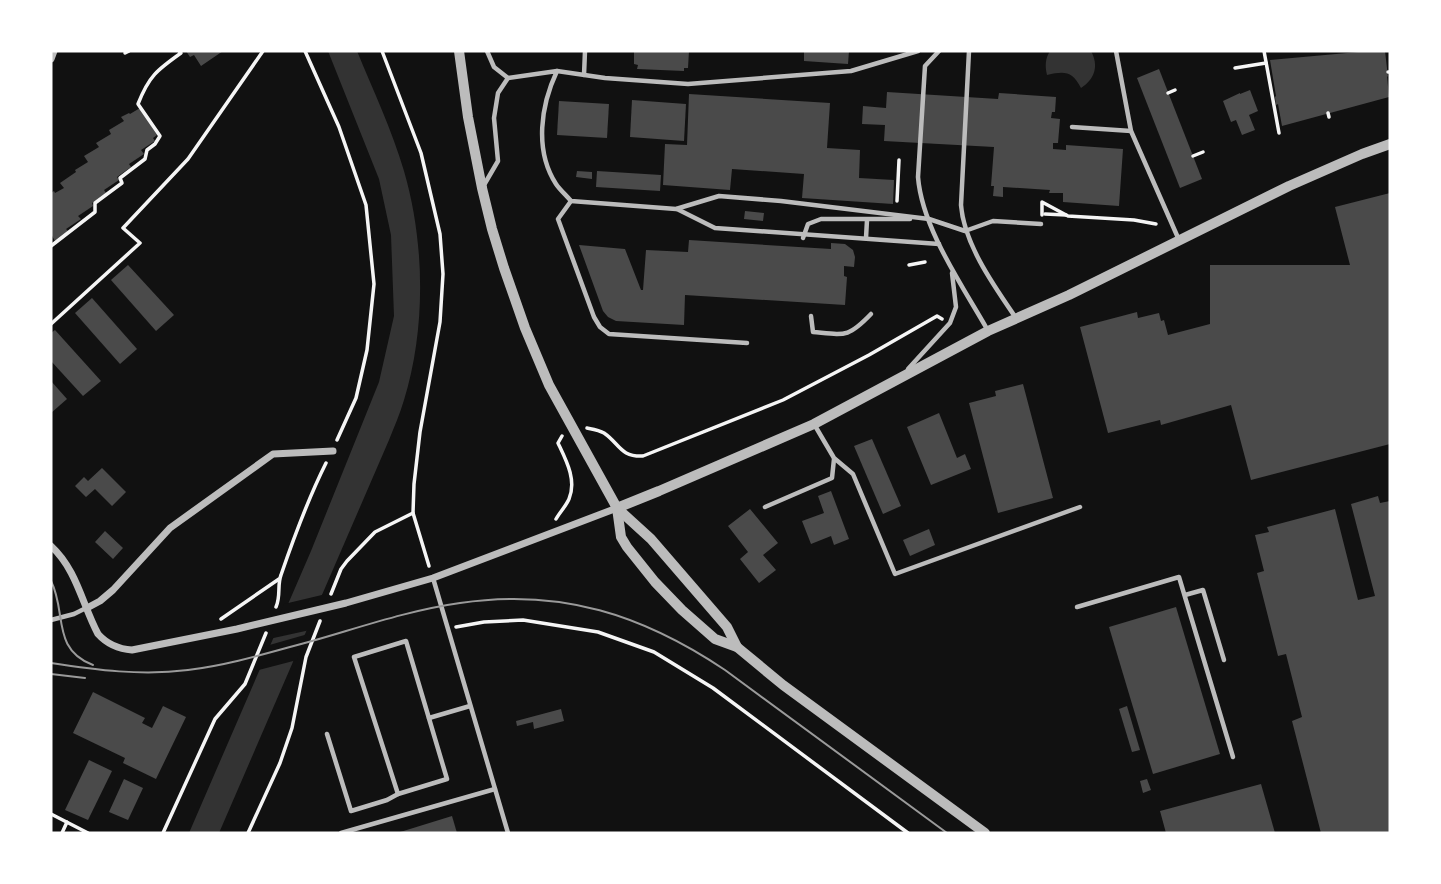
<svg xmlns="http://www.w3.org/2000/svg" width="1441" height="884" font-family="'PT Serif',serif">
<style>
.water{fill:#333}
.pier{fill:#111}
.building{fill:#4a4a4a}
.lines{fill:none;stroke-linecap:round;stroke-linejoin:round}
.path{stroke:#f5f5f5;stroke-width:3.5}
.service{stroke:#bcbcbc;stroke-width:4.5}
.minor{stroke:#bcbcbc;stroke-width:7}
.tertiary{stroke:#bcbcbc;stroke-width:10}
.tram{stroke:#9a9a9a;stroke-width:2}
</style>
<rect width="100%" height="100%" fill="#111"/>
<g class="water">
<path d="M328,51H357C373,90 392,130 404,171C425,243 426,329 404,400C400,414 394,427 389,440L219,833H189L311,551L379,382L394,316L391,235L379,179Z"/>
<path d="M1050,51H1091C1099,66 1095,79 1081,88C1072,71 1065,71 1047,75C1045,66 1045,59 1050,51Z"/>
</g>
<g class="pier">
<polygon points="326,594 310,630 269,639 284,604"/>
<polygon points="308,634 297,660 255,671 266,646"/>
</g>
<g class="building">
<polygon points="186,51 223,51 201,66 194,55 190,57"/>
<polygon points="634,51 689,51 688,68 684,68 684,71 637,69 638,65 634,64"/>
<polygon points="804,51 849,51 848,64 804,61"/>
<polygon points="1369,51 1385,51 1388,77 1387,76 1389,97 1282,126 1278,104 1276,105 1275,97 1276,96 1270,60"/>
<polygon points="1159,69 1202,179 1180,188 1137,78"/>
<polygon points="1250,90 1258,111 1249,115 1255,130 1242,135 1236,120 1231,122 1223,101 1240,93 1240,94"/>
<polygon points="887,92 998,99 999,93 1056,97 1055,112 1052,112 1051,118 1060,119 1058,143 1053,143 1053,149 1066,150 1066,145 1123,149 1119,206 1063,202 1063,193 1049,193 1050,190 1003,187 1003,197 993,196 994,186 991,186 994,147 884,141 885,125 862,124 863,106 886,108"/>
<polygon points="689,94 830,103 827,148 860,150 859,178 894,180 893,204 802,198 804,174 732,169 730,190 663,185 665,144 687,145"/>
<polygon points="632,100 686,104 684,141 630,137"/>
<polygon points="559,101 609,104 607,138 557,135"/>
<polygon points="140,108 157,135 153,138 155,141 141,150 144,154 129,164 131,167 117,177 119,180 104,190 106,193 92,203 93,206 78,216 81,219 66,229 69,232 55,241 51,234 51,193 54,191 55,193 64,188 60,183 76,172 75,170 88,162 84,156 99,147 96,143 111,134 109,130 124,121 121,117 129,113 130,114"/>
<polygon points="577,171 592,172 592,179 576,177"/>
<polygon points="597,171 661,175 660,191 596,187"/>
<polygon points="1390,193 1390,444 1251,480 1231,405 1161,425 1160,420 1108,433 1080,327 1137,312 1138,318 1159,313 1161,321 1164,320 1168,335 1210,324 1210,265 1350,265 1335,207"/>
<polygon points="745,211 764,213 763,221 744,219"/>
<polygon points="689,240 831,249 831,243 845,244 853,250 855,257 854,267 844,266 844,276 847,277 845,305 685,295 684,325 616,321 608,317 603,311 579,245 625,249 641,290 643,290 646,250 688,252"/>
<polygon points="128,265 174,315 156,331 111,280"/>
<polygon points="92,298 137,349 120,364 75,313"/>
<polygon points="55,330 101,381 83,396 51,361 51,333"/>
<polygon points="51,381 67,399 51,413"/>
<polygon points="1023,384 1053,498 998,513 969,403 996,396 995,391"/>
<polygon points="939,413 957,458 965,454 971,469 931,485 907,427"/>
<polygon points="872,439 901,506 883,514 854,446"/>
<polygon points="102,468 126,492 112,506 95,489 86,497 75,486 84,477 88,481"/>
<polygon points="831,491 849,539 834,545 831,536 811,544 802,521 824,513 818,496"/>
<polygon points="1378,496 1380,503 1390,501 1390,833 1321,833 1292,721 1302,717 1286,654 1278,656 1257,573 1264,571 1255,535 1269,532 1267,527 1335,509 1358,600 1375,596 1351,504"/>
<polygon points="750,509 778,543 763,555 776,570 759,583 740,559 748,552 728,526"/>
<polygon points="929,529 935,545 910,556 903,540"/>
<polygon points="105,531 123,548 113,559 95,542"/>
<polygon points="1176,607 1220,754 1153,774 1109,627"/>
<polygon points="93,692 145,718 142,723 152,728 163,706 186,717 156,779 123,763 125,758 73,733"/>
<polygon points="1127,706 1140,750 1132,752 1119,709"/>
<polygon points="561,709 564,721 534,729 533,722 517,726 516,721"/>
<polygon points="89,760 112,771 88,820 65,810"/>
<polygon points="124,779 143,788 128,820 109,812"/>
<polygon points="1147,779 1151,790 1143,793 1140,781"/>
<polygon points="1261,784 1275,833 1166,833 1160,811"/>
<polygon points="452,816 457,833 397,833"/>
</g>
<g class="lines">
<g class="path">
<polyline points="305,51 339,127 366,205 374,284 367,350 356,398 337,440"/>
<polyline points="1264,51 1279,133"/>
<polyline points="125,53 129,51"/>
<polyline points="1235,68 1266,63"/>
<polyline points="1388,72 1390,72"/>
<polyline points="1168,93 1175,90"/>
<polyline points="1328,113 1329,117"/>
<polyline points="1193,156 1203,152"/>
<polyline points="897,201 899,160"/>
<polyline points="1045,214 1066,215"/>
<polyline points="1042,215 1042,202 1068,216 1134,220 1156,224"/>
<path d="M51,246L95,212V203L122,183L120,178L145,159L147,150L155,144L160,136L138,104C149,76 157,70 181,53L179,51"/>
<polyline points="909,265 925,262"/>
<polyline points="51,324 140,243 123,228 188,159 263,51"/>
<path d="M587,428C592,429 599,430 604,433C620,444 620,457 643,456L783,400L869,355L937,316L942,319"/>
<polyline points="413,513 429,566"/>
<path d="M556,519C560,512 566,506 569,499C577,480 566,460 558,443L562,436"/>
<polyline points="331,594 341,569 347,561 375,532 413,513 414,484 420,432 440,322 443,274 440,234 421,153 382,51"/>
<path d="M276,607C281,596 277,585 281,575C294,537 308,499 326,463"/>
<polyline points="221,619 279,579"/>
<polyline points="456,627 484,622 523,620 598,632 654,652 713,688 908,833"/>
<polyline points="51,814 88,833"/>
<polyline points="62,833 67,822"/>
<polyline points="163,833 215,719 245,684 266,633"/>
<polyline points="248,833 280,763 292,728 306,657 320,621"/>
</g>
<g class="service">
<path d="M939,51L925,66L918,177C922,228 962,285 987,329"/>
<path d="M969,51L961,205C964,244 994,286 1016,318"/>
<polyline points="1116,51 1131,131 1179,240"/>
<polyline points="557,71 605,78 688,84 851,71 918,51"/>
<polyline points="584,75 585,51"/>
<path d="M508,78L557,71C541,105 534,150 556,184C560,190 566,195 571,201L676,209L719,196L781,201L929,219L965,231L993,221L1041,224"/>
<polyline points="1072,127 1131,131"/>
<polyline points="484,185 498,161 494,118 498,93 508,78 494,67 487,51"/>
<polyline points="571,201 558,219 594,317 600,327 609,334 747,343"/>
<polyline points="677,209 715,228 939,244"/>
<polyline points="803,238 808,224 821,219 910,219"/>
<polyline points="866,238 867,220"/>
<path d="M811,316L813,332C845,335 848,338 871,314"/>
<polyline points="908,369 950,323 956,307 952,273"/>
<polyline points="814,424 834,458 853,474 895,574 1080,507"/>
<polyline points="765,507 832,478 834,459"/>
<polyline points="433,578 508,833"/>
<polyline points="1185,595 1203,590 1224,660"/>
<polyline points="1077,607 1179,577 1233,757"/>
<polyline points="51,620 74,614 86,608"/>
<polygon points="406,641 447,779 398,794 354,657"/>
<polyline points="429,718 470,706"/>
<polyline points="327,734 351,811 387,800 398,794"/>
<polyline points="341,833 495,789"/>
</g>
<g class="minor">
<polyline points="51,59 54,51"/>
<path d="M51,546C77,570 82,604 98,634C107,644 118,649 132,650L237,629L346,603L433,578L617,508"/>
<polyline points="87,608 100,601 113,590 170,528 273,454 333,451"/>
</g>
<g class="tertiary">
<polyline points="459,51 468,117 482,188 492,229 504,268 525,328 549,385 617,508 651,539 727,627 737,647"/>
<polyline points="617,508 659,491 814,424 988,331 1069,295 1289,186 1362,154 1390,144"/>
<polyline points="617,508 621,537 627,547 655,582 682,610 715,639 737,647 783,685 985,833"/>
</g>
<g class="tram">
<path d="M51,581C67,612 51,649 93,665"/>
<path d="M51,663C96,670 142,676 188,670C230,665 271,652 312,641C361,627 410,610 460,603C561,588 643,615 725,670L947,833"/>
<polyline points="51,674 85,678"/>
</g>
</g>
<rect width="1441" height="884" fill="none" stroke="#ffffff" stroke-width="105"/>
</svg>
